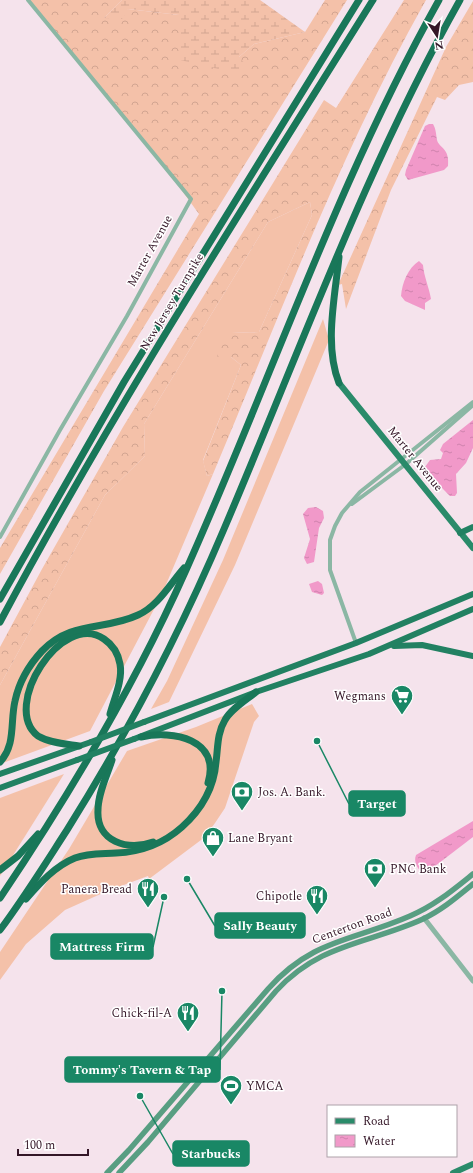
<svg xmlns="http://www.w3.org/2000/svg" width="473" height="1173" font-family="Spectral,serif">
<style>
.grass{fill:#f4c1a9}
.forest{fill:url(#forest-crowns)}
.wetland{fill:url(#wetland-marsh)}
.water{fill:url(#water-ripples)}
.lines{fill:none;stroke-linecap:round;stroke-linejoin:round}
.minor{stroke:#8bb7a4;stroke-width:4}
.tertiary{stroke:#8bb7a4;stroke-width:5}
.secondary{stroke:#589e82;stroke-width:5.5}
.primary{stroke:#2a8b6a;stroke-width:6}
.trunk{stroke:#228162;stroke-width:6}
.motorway{stroke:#197759;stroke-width:7}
.trunk-bridge{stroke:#228162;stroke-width:6}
.labels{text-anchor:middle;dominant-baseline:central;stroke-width:3;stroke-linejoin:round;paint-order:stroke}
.street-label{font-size:12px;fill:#341627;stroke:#fff}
.poi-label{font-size:12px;fill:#341627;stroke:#fff;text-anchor:end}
.leader{fill:none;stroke:#198765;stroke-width:1.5}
.callout-dot{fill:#198765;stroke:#fff;stroke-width:1.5}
.callout{fill:#198765;stroke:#198765;stroke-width:1.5}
.callout-label{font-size:13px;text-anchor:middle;font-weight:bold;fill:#fff}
</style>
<defs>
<pattern id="forest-crowns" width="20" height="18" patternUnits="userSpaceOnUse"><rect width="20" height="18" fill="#f4c1a9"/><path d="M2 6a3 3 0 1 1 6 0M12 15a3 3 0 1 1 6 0" fill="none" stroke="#d2a591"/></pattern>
<pattern id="wetland-marsh" width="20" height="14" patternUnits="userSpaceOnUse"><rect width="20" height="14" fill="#f4c1a9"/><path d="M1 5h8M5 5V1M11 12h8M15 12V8" fill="none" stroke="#d2a591"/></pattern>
<pattern id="water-ripples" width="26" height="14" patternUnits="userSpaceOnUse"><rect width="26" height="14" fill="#f199c9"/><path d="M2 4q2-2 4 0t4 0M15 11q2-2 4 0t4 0" fill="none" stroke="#cf83ad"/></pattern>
</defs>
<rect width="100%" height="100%" fill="#f5e3ec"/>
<g class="grass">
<polygon points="310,202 312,215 259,332 232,333 231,357 241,365 203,460 207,476 213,474 162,594 90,731 0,764 0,685 105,495 145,456 144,424 268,222"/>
<polygon points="323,319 329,340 235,565 169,702 151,709 167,681 223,560"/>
<polygon points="252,704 259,716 254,722 225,808 215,823 205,837 149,879 148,876 105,892 65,910 26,944 0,980 0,952 69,849 127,751 196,727"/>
<polygon points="64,774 0,876 0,798"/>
</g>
<g class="forest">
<polygon points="28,0 122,0 104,18 128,9 179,15 239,57 254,44 305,32 325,0 347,0 104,391 0,574 0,548 199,214 180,188"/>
<path d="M404,0H426C341,151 280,315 213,474L207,476L203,461L241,365L231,357L216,363L220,343L232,333L259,332L312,215L310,202L268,222L144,424L145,456L105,495L0,685V647L42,569L123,427L324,100L336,108Z"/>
<polygon points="473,1 473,82 459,85 445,100 437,97 391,190 346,309 342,284 338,285 446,47"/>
</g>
<polygon class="wetland" points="122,0 260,0 305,32 254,44 239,57 248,67 239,74 180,60 179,15 128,9 122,19 104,18"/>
<g class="water">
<path d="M429,124H433C436,129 436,134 437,140C439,148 450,148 448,166L444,170L408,180L405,175L406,170L425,126Z"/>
<path d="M419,261L423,265C424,277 429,287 431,299L425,303V310L405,301L401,296C402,283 408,268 419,261Z"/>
<polygon points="473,420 473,448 466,463 456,474 457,493 455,496 450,496 443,489 425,467 430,460 441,459 443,453 440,450 443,444"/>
<polygon points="316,507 323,511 324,518 319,528 314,562 307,564 304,558 310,539 303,514 308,508"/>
<polygon points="318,581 322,584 324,593 322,595 312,592 309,584"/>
<path d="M473,821V837L426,873C418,872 413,862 416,855Z"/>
</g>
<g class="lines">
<g class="minor">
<polyline points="352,504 406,464 473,405"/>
<polyline points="0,537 60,430 127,316 191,199 28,0"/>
<polyline points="356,643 330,570 330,540 335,526 342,513 360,492 473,402"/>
</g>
<polyline class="tertiary" points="424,918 473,981"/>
<g class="secondary">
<path d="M107,1173L129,1150L268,989C312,939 353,941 410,916C434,906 453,890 473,874"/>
<path d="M119,1173L148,1142L276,991C320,943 368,944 423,919C442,910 457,897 473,884"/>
</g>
<g class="primary">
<polyline points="339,383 473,548"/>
<polyline points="453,1173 473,1164"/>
</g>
<g class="trunk">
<polyline points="460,533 473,527"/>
<polyline points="394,646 422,645 473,656"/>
<polyline points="144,722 356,643 473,594"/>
<polyline points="134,739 256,692 369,654 473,609"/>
<polyline points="0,774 91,742"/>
<polyline points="0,788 77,760"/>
</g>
<g class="motorway">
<path d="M339,257C335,297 324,345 339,383"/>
<polyline points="0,599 124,382 359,0"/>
<path d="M0,622C114,408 245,205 373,0"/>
<path d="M141,737C173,730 221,739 208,783"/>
<path d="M79,746C66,744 50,743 38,736C0,707 62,610 104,639C113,645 118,653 120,664C123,680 114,699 110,714"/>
<path d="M112,760C107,776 98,793 98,810C96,842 128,851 153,842"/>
<path d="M0,762C16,745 10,722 15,701C19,682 29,665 42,651C72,620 104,631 138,615C158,606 170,584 184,568"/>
<polyline points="0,870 18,856 38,834"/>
<path d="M0,898C70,794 135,685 186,570C271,380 337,182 439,0"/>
<path d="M26,899C40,883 55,866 75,858C88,853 102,854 116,853C142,852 163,844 182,827C202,809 214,788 216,762C218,748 217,733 225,720C231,709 246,700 256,692"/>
<path d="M0,930C24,898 45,864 67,830C127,734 180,633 224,529C300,351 365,169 460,0"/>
</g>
<g class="trunk-bridge">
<polyline points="91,742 144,722"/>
<polyline points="77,760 134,739"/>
</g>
</g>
<defs>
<g id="supermarket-pin" transform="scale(1.15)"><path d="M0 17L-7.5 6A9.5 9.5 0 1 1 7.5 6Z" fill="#198765" stroke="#fff"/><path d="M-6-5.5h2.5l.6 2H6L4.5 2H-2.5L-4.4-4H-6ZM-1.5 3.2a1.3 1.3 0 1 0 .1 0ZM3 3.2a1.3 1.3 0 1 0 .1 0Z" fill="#fff"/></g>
<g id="bank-pin" transform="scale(1.15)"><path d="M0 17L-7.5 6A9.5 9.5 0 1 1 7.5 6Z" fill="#198765" stroke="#fff"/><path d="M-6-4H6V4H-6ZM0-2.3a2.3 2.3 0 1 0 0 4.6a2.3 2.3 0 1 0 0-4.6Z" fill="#fff"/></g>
<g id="shop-pin" transform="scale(1.15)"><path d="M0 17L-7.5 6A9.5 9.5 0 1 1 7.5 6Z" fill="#198765" stroke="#fff"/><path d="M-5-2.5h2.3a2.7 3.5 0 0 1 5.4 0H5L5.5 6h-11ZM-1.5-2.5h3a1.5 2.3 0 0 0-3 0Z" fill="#fff"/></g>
<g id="restaurant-pin" transform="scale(1.15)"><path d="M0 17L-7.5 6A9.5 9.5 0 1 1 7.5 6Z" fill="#198765" stroke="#fff"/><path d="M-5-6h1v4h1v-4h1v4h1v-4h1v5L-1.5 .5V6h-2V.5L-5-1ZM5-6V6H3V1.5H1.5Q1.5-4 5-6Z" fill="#fff"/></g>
<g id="stadium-pin" transform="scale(1.15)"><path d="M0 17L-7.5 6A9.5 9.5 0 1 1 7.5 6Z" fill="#198765" stroke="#fff"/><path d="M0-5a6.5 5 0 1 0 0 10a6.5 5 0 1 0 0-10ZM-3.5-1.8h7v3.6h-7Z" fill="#fff"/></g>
</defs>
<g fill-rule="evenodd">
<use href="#supermarket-pin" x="402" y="696"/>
<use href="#bank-pin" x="242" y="792"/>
<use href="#shop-pin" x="213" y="838"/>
<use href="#bank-pin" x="375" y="869"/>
<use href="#restaurant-pin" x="148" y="889"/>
<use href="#restaurant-pin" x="317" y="896"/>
<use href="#restaurant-pin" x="188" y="1013"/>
<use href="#stadium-pin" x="231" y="1086"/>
</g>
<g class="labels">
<g class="street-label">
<text transform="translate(150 251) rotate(-61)">Marter Avenue</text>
<text transform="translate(172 302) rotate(-59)">New Jersey Turnpike</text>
<text transform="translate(415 459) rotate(51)">Marter Avenue</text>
<text transform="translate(352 926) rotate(-20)">Centerton Road</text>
</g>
<g class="poi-label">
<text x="386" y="696">Wegmans</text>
<text x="258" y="792" text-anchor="start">Jos. A. Bank.</text>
<text x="228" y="838" text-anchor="start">Lane Bryant</text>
<text x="390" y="869" text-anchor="start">PNC Bank</text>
<text x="132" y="889">Panera Bread</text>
<text x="302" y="896">Chipotle</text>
<text x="172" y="1013">Chick-fil-A</text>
<text x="246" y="1086" text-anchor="start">YMCA</text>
</g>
</g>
<path class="leader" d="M317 741L349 804M187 879L215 926M164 897L153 947M222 991L220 1070M140 1096L173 1154"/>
<g class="callout-dot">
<circle cx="317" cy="741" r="4"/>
<circle cx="187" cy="879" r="4"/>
<circle cx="164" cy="897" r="4"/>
<circle cx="222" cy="991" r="4"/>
<circle cx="140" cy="1096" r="4"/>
</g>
<g class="callout">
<rect x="349" y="791" width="56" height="25" rx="4"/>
<rect x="215" y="913" width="90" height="25" rx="4"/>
<rect x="51" y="934" width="102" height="25" rx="4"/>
<rect x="65" y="1057" width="155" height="25" rx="4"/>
<rect x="173" y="1141" width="76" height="25" rx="4"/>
</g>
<g class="callout-label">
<text x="377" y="808">Target</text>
<text x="260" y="930">Sally Beauty</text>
<text x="102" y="951">Mattress Firm</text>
<text x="142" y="1074">Tommy's Tavern &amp; Tap</text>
<text x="211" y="1158">Starbucks</text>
</g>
<rect x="327" y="1105" width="130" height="52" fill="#ffffff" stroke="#aea2a9"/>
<rect x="335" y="1118" width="20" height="6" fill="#2a8b6a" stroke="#aea2a9"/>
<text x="363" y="1125" font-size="12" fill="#341627">Road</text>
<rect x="335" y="1135" width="20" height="12" fill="url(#water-ripples)" stroke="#aea2a9"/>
<text x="363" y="1145" font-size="12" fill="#341627">Water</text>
<g transform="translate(437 36) rotate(168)" stroke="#ffffff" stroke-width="3" paint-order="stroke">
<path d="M0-3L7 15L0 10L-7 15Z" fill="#341627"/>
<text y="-6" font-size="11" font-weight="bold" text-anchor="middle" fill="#341627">N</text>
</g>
<path d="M18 1149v6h70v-6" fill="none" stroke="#341627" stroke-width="2"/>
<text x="24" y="1149" font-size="12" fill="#341627" stroke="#ffffff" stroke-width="3" paint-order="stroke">100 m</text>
</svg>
